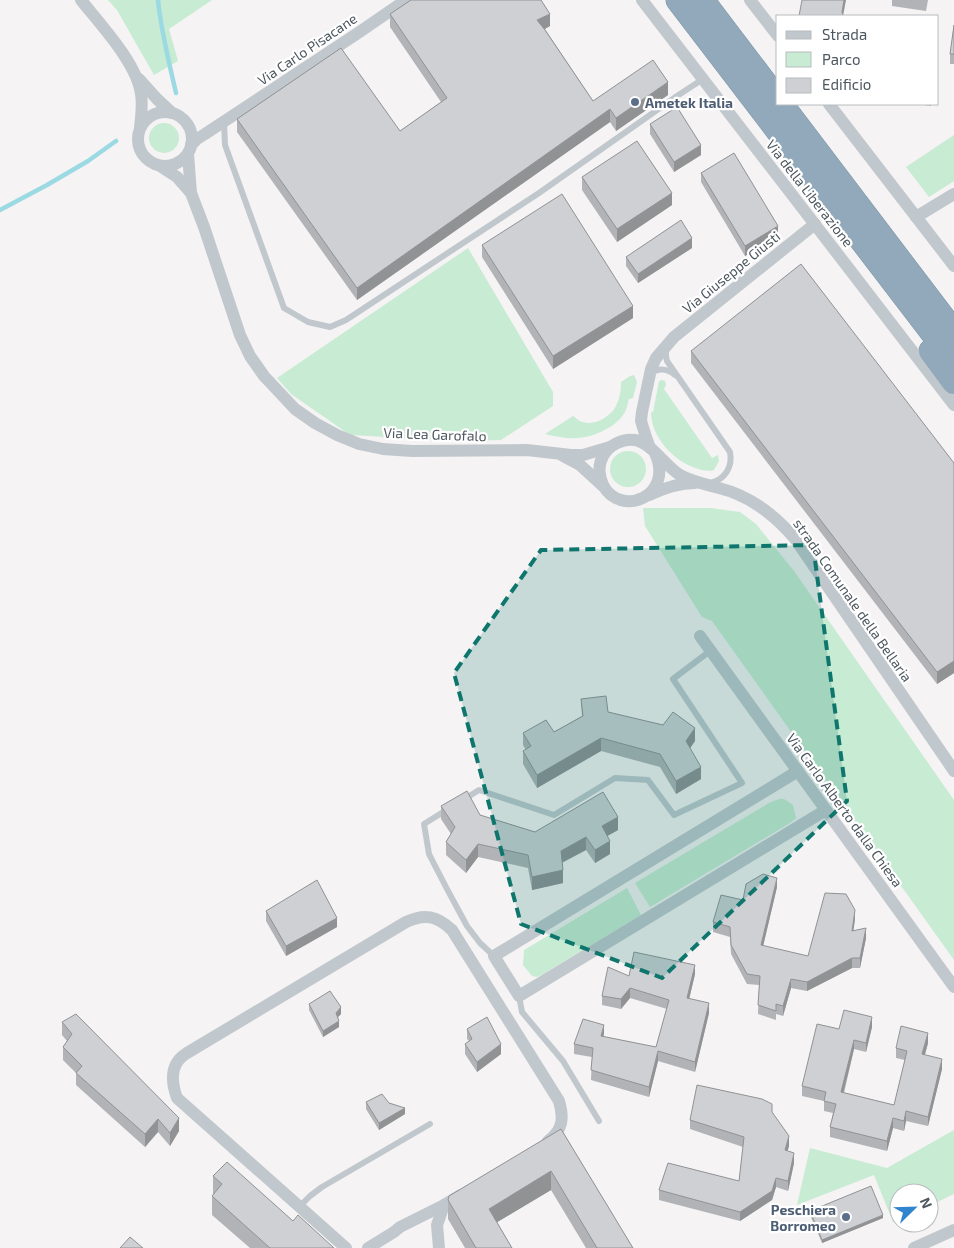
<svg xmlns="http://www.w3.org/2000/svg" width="954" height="1248" font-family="'Exo 2',sans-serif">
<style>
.green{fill:#c8ebd3}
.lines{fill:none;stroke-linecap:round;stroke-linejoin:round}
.stream{stroke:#9bdae3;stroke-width:4.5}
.highway-casing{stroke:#7d94a6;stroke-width:25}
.lane{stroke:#c1c8cd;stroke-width:6}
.street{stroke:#c1c8cd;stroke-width:12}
.highway{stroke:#91a9ba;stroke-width:24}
.wall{fill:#b1b3b6}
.shaded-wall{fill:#909294}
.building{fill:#ced0d4;stroke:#909294}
.marked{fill:#0f766e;fill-opacity:0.2;stroke:#0f766e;stroke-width:4;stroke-dasharray:10 6;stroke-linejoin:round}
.service-dot{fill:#5c6f8a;stroke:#fff;stroke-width:2}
.labels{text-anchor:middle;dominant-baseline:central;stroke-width:4.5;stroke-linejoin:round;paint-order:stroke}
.street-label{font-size:14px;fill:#4d575e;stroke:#fff}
.service-label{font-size:14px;font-weight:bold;fill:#4e5e75;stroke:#fff;text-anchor:start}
</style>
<rect width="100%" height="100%" fill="#f5f3f3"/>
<g class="green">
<polygon points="108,0 212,0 169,29 178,61 154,75 117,10"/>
<circle cx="164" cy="138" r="15"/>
<polygon points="954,135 954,181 929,197 906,167"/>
<polygon points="468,248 553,392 553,406 501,440 459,441 350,435 291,394 277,378"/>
<path d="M634,375L637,382L633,398L629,399C628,402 627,407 626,410C623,417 616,423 610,427C587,441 570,440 545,434L573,416C576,418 580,422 583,422C596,426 611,416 616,406C620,398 621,390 621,382L630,376Z"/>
<path d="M662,380L665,381L666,385L664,389L712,458L718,455L719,461L714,470C707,472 702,470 695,468C673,460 651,437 651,412H653L659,381Z"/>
<circle cx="628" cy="469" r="18"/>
<polygon points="711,508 740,512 756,524 794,571 954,800 954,960 712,621 702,617 645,526 643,508"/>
<polygon points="779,799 784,799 793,805 796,818 790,823 650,907 635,883 769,803"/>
<polygon points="627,888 641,915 543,974 537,977 532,976 523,965 524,950"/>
<polygon points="954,1130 954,1194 929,1206 929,1193 899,1193 899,1219 893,1222 874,1175 797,1205 810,1148 887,1168"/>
</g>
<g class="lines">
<g class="stream">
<path d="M158,0C161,31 169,62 176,93"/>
<polyline points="0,210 47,185 88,161 116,141"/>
</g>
<g class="highway-casing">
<g id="highway">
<polyline points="678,0 954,361"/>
<polyline points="702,0 778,100"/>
<polyline points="781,104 954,332"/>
<polyline points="931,351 954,382"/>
</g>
</g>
<g class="lane">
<polyline points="224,122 225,145 284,308 308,322 330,327 346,320 539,193 677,96 703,79"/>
<path d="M666,348V356L667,361L730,452C733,467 725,479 711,483"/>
<path d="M651,374C658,367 668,369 675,375"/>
<polyline points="463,800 479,790 554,815 615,778 648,780 674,815 742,783 673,679 710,651"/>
<polyline points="448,809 424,824 429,854 447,889 467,926 480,943 494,956"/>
<polyline points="519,996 522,1012 563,1061 599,1121"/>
<polyline points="299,1207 310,1196 322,1187 430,1124"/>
</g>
<g class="street">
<path d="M81,0C100,24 137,63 141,94C143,105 141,117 140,128"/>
<polyline points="642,0 954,405"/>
<polyline points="750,0 778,36"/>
<polyline points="139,79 157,99 172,113"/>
<polyline points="829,104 954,266"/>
<circle cx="165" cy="139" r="27"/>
<polyline points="191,145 197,139 205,134 358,33 406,0"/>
<polyline points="188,154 191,193 204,227 240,335 250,356 264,376 295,409 315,423 337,435 359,444 383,449 412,451 527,450 571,455 583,455 610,447"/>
<polyline points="160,166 177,177 191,193"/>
<polyline points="916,217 954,194"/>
<polyline points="650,448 646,437 641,421 642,412 651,369 656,358 674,337 815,224"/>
<path d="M655,453C675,497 620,518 603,485C599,476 598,465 603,456C609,445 623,438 635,440C652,443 665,466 680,475C692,482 706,484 719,488C751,496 776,516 796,540L954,771"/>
<polyline points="563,456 580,465 603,486"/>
<path d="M649,495C664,488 678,483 695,483"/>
<polyline points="700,636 954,987"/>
<polyline points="798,771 494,956 519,996 826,810"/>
<path d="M346,1248L177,1098C173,1087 170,1072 178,1061C180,1058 184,1055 187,1053L406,922C425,913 437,916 452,930L559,1101C564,1118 563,1130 548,1141"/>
<polyline points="368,1248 394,1232 400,1227 444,1205 461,1195"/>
<polyline points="439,1248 437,1225 444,1205"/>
<polyline points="914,1248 954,1230"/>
</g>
<use href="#highway" class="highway"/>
</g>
<g class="wall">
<polygon points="892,0 928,0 926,11 892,6"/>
<polygon points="390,14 550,26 545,29 593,101 668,95 616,131 610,122 357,300 237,132 237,119 400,131 441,102 390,27"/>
<polygon points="954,25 954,64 950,64 950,54"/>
<polygon points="917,104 931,104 931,106"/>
<polygon points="650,124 701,155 674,172 650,134"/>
<polygon points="701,173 778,236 745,256 701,182"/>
<polygon points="582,177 672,205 617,242 582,190"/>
<polygon points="482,245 633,318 553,369 482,257"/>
<polygon points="692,248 638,283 626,266 626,257"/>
<polygon points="691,351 954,463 954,673 937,684 691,363"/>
<polygon points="581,699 608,712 695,741 690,748 701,779 676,794 660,767 601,751 537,788 523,764 523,751 526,750 523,745 523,733 554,732 582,716"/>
<polygon points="441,806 480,815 535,832 618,830 607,836 610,854 595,863 586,850 562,863 563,883 532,890 528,868 478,857 466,873 446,855 446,842 451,834 441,819"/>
<polygon points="777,887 763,946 808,956 855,919 853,931 866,938 860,968 852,968 807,991 791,988 783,1016 776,1014 776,1020 758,1014 759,985 747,984 731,954 730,937 713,932 713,922 743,900"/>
<polygon points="266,911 337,927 286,956 266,921"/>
<polygon points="695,974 689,999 709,1013 695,1072 658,1061 649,1097 591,1080 592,1057 574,1054 574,1044 604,1034 603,1037 656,1047 667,1009 630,998 621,1009 602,1005 602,996 629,976"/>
<polygon points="309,1004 341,1014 338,1017 339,1027 323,1037 309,1010"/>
<polygon points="62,1022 179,1131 170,1146 158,1132 145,1147 76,1085 76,1073 63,1060 63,1047 67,1041 62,1035"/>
<polygon points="872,1027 866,1052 854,1049 844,1093 894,1105 905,1060 896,1058 896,1048 928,1043 925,1055 942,1069 928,1126 906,1121 904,1131 893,1128 887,1151 830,1137 830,1127 833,1113 824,1111 824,1101 802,1096 802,1086 839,1029"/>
<polygon points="467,1029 501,1054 477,1072 465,1054 465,1044 469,1041 467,1039"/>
<polygon points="366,1102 389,1103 405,1114 379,1130 366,1109"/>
<polygon points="772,1113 789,1146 787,1151 794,1163 788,1191 776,1187 772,1200 740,1221 659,1200 659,1190 739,1181 743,1147 690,1129 690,1120"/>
<polygon points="561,1129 633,1248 586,1248 551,1190 497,1222 512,1248 465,1248 448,1219 448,1200"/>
<polygon points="213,1176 293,1221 334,1248 250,1248 212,1215 212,1196 213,1195"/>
<polygon points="810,1211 883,1218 822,1243 810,1215"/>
</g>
<g class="shaded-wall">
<polygon points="844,0 846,0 843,16 842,12"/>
<polygon points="550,14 550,26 537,33 537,20"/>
<polygon points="668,82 668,95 616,131 616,118"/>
<polygon points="610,109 610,122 357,300 357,288"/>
<polygon points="701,145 701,155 674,172 674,162"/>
<polygon points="672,193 672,205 617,242 617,229"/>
<polygon points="778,226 778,236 745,256 745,246"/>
<polygon points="692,238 692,248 638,283 638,274"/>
<polygon points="633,306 633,318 553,369 553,356"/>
<polygon points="954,661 954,673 937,684 937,672"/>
<polygon points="695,728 695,741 686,754 686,741"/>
<polygon points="601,738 601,751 537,788 537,775"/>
<polygon points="701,767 701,779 676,794 676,781"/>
<polygon points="618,817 618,830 602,839 602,826"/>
<polygon points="586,837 586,850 561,863 561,851"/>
<polygon points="610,841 610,854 595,863 595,850"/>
<polygon points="478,844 478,857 466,873 466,860"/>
<polygon points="563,870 563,883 532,890 532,877"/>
<polygon points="777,878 777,887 761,955 761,945"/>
<polygon points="855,910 855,919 852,941 852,931"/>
<polygon points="337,918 337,927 286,956 286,946"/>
<polygon points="866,928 866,938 860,968 860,958"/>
<polygon points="852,958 852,968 807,991 807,982"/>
<polygon points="695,965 695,974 687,1008 687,998"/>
<polygon points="791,979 791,988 783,1016 783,1006"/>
<polygon points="630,988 630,998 621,1009 621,999"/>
<polygon points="709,1003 709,1013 695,1072 695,1062"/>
<polygon points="341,1007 341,1014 336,1019 336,1013"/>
<polygon points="872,1017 872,1027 866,1052 866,1043"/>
<polygon points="339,1021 339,1027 323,1037 323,1031"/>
<polygon points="604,1025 604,1034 601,1046 601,1036"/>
<polygon points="928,1033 928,1043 922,1064 922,1054"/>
<polygon points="854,1040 854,1049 841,1102 841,1092"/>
<polygon points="501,1044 501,1054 477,1072 477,1062"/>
<polygon points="658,1051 658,1061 649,1097 649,1087"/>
<polygon points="942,1059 942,1069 928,1126 928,1117"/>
<polygon points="405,1108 405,1114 379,1130 379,1123"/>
<polygon points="906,1111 906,1121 904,1131 904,1121"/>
<polygon points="179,1118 179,1131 170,1146 170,1133"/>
<polygon points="893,1118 893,1128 887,1151 887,1141"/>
<polygon points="158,1119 158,1132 145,1147 145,1134"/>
<polygon points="789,1136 789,1146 785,1160 785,1150"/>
<polygon points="794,1153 794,1163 788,1191 788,1181"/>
<polygon points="551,1171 551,1190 489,1227 489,1209"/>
<polygon points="776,1178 776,1187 772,1200 740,1221 740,1212"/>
<polygon points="883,1215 883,1218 822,1243 822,1240"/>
</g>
<g class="building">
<polygon points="411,0 541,0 550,14 537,20 545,30 593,101 653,60 668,82 616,118 610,109 357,288 237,119 341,48 400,131 447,98 390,14"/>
<polygon points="802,0 844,0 842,12 843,16 799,16"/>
<polygon points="954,25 954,54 950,54"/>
<polygon points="677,107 701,145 674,162 650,124"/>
<polygon points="637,141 672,193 617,229 582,177"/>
<polygon points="734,153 778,226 745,246 701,173"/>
<polygon points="562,194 633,306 553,356 482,245"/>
<polygon points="681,220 692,238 638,274 626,257"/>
<polygon points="801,264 954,463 954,661 937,672 691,351"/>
<polygon points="606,696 608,712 663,725 673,712 695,728 686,741 701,767 676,781 660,754 601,738 537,775 523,751 531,746 523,733 546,720 554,732 583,716 581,699"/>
<polygon points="467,791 480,815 535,832 603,792 618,817 602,826 610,841 595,850 586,837 561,851 563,870 532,877 528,855 478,844 466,860 446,842 455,827 441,806"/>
<polygon points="763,874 777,878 761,945 808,956 825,893 846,894 855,910 852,931 866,928 860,958 852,958 807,982 791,979 783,1006 776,1004 776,1011 758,1005 760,976 747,974 731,945 730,927 713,922 721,895 743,900 746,884"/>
<polygon points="317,880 337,918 286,946 266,911"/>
<polygon points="634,952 695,965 687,998 709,1003 695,1062 658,1051 649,1087 591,1070 593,1048 574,1044 583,1019 604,1025 601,1036 656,1047 669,1000 630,988 621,999 602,996 608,967 629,976"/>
<polygon points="330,991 341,1007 336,1013 339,1021 323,1031 309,1004"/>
<polygon points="844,1010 872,1017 866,1043 854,1040 841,1092 894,1105 907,1051 896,1048 901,1026 928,1033 922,1054 942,1059 928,1117 906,1111 904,1121 893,1118 887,1141 830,1127 836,1104 824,1101 826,1092 802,1086 817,1024 839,1029"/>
<polygon points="76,1014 179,1118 170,1133 158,1119 145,1134 76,1073 82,1066 63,1047 72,1034 62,1022"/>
<polygon points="487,1017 501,1044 477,1062 465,1044 472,1039 467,1029"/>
<polygon points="697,1085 762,1099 772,1104 772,1112 789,1136 785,1150 794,1153 788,1181 776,1178 772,1191 740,1212 659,1190 668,1163 739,1181 744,1137 690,1120"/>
<polygon points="382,1094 389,1103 405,1108 379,1123 366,1102"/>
<polygon points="561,1129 633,1248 597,1248 551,1171 489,1209 512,1248 476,1248 448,1200 449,1196"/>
<polygon points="227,1162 293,1221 298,1215 334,1248 270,1248 212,1196 222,1184 213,1176"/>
<polygon points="871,1186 883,1215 822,1240 810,1211"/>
<polygon points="130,1237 143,1248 120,1248"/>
</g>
<path class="marked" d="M813,545L847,801L662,978L521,924L454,673L541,550Z"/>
<g class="service-dot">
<circle cx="635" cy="102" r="5"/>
<circle cx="846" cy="1217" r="5"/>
</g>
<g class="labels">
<g class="street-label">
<text transform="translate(307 49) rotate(-34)">Via Carlo Pisacane</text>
<text transform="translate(810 193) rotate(52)">Via della Liberazione</text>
<text transform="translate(731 272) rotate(-39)">Via Giuseppe Giusti</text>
<text transform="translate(435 434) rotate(2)">Via Lea Garofalo</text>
<text transform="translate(853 600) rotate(55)">strada Comunale della Bellaria</text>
<text transform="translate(845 810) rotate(54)">Via Carlo Alberto dalla Chiesa</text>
</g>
<g class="service-label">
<text x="645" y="102">Ametek Italia</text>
<text x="836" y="1209" text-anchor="end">Peschiera<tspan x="836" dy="16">Borromeo</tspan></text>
</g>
</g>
<rect x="776" y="15" width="162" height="90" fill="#ffffff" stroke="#b8bcbf"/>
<rect x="786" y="31" width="25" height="8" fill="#c1c8cd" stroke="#b8bcbf"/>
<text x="822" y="40" font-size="15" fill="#4d575e">Strada</text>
<rect x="786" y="52" width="25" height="15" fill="#c8ebd3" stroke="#b8bcbf"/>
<text x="822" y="65" font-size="15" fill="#4d575e">Parco</text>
<rect x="786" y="78" width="25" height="15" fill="#ced0d4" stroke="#b8bcbf"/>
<text x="822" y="90" font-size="15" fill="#4d575e">Edificio</text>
<g transform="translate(914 1208) rotate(67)"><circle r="24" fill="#ffffff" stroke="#b8bcbf"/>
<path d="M0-4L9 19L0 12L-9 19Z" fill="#3384cf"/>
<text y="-8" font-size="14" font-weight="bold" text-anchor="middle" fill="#4d575e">N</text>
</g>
</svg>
